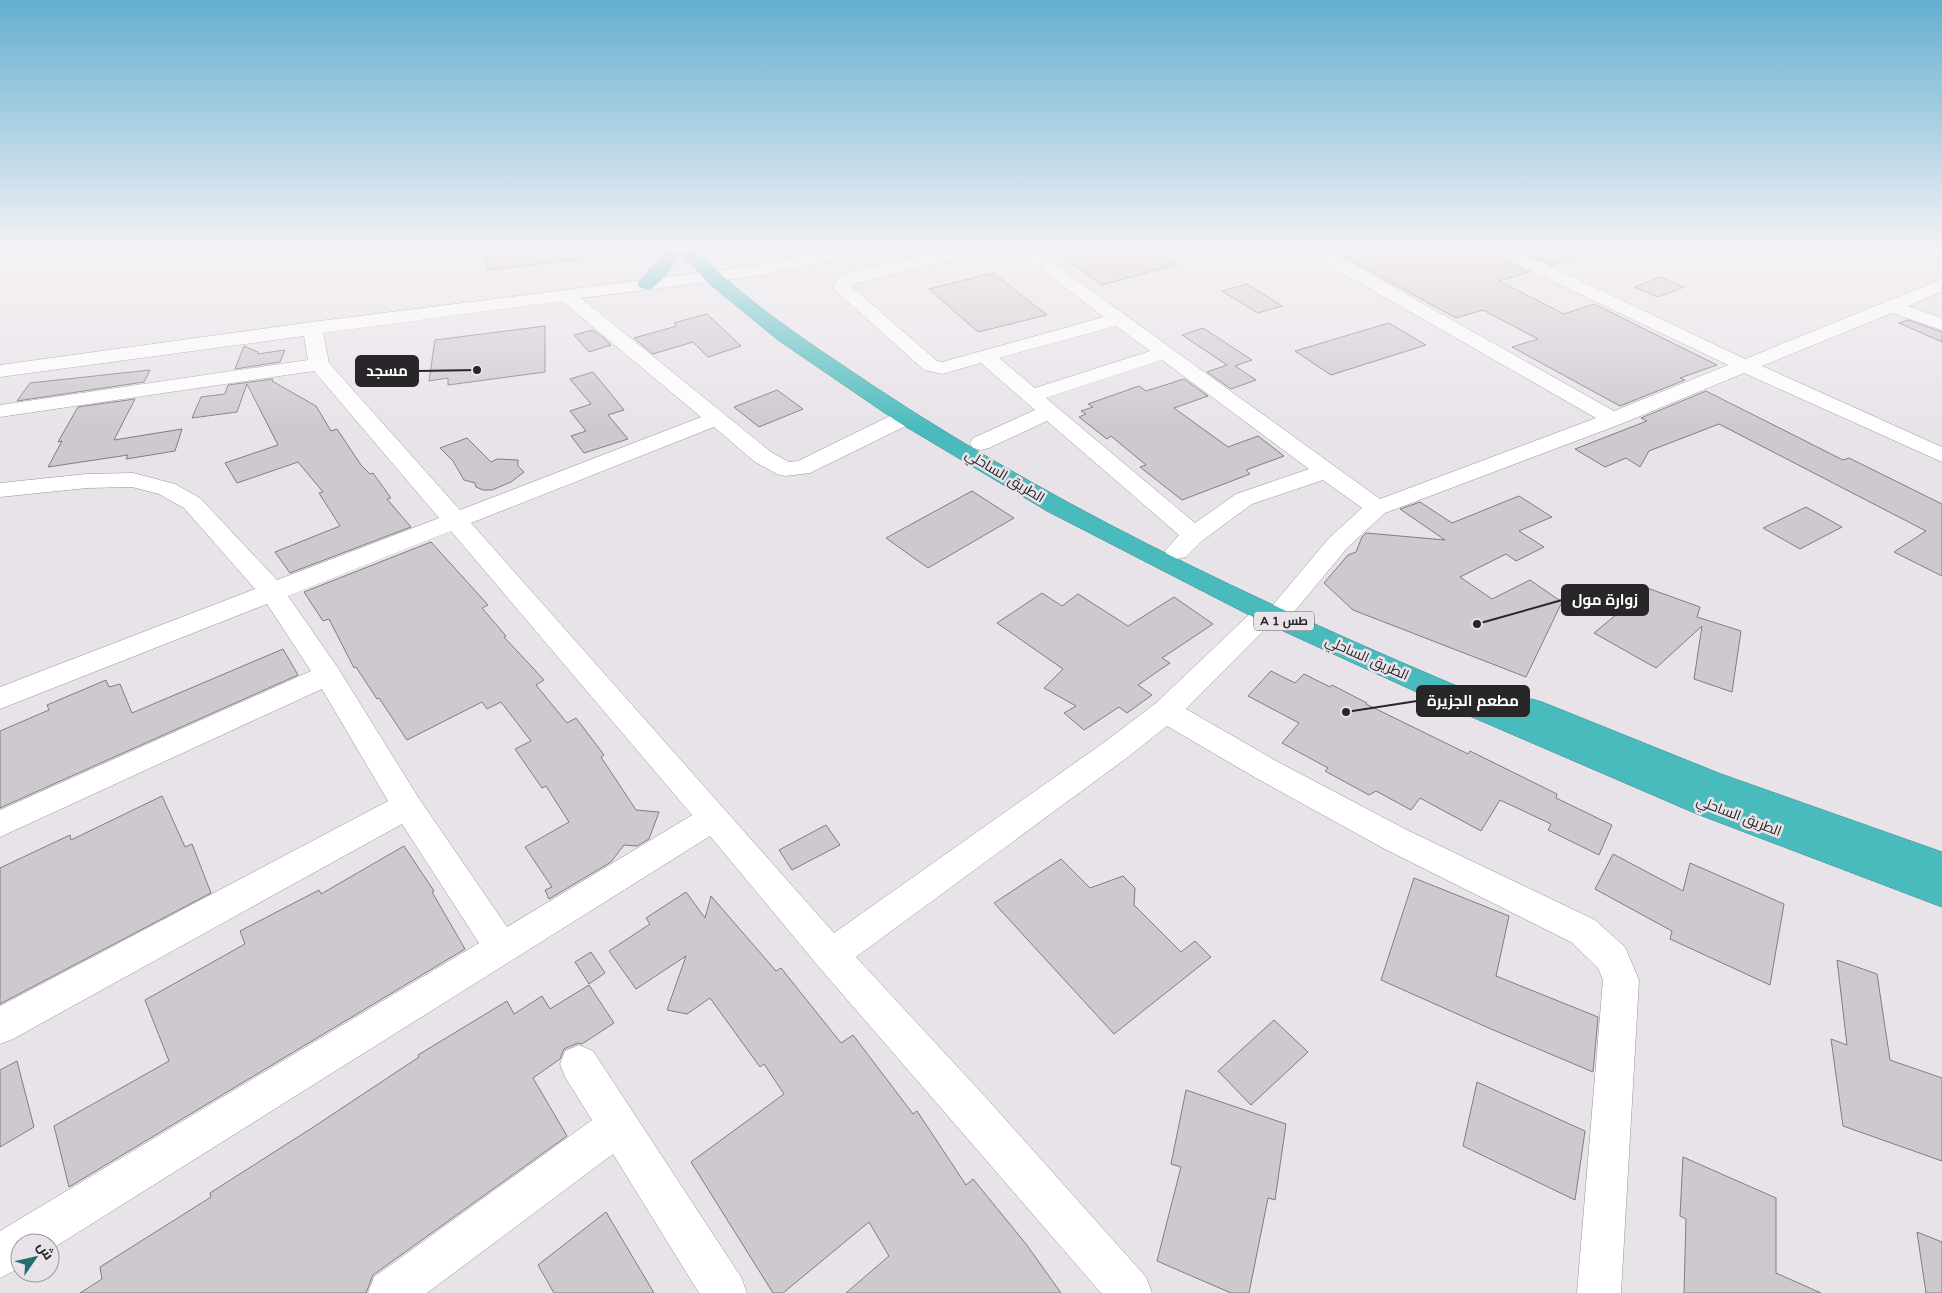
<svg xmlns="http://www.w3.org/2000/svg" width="1942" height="1293" font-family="'Varela Round',Cairo,sans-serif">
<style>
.building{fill:#cec9cf;stroke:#817d82}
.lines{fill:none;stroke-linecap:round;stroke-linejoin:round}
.minor-casing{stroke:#989499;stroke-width:1}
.highway-casing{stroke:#3e8788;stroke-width:1}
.minor{fill:#fff;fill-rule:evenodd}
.highway{fill:#4abbbc;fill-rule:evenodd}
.labels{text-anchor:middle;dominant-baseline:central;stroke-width:5;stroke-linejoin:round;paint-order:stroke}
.shield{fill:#e8e3e9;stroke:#625f62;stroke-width:1}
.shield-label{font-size:12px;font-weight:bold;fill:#282628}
.street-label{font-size:14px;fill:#282628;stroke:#e8e3e9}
.leader{fill:none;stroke:#282628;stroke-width:2}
.callout-dot{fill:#282628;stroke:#e8e3e9;stroke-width:2}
.callout{fill:#282628;stroke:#282628;stroke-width:2}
.callout-label{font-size:15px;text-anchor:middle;font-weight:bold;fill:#fff}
</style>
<rect width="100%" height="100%" fill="#e8e3e9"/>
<g class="building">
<polygon points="537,247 582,247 583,259 487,270 485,254"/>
<polygon points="1046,247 1151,247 1178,264 1102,285"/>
<polygon points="1326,247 1473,247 1529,272 1499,281 1564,314 1594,304 1717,365 1680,378 1685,380 1620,406 1512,347 1538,339 1483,310 1456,318"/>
<polygon points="1541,247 1595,247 1596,252 1552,265 1523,251"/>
<polygon points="993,273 1047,315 978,332 929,289"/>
<polygon points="1661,277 1684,287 1658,297 1634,287"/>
<polygon points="1247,284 1282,306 1258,313 1222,291"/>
<polygon points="707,314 741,346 708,357 693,342 653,354 634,338 677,326 674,323"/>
<polygon points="1908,320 1942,332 1942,342 1899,323"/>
<polygon points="1389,323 1426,345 1331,375 1295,351"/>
<polygon points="545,326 545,372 448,385 448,378 429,381 435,340"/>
<polygon points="1203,328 1252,360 1235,366 1256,380 1231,389 1207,372 1227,365 1182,335"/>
<polygon points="593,330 605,339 611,345 589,352 574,335"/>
<polygon points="244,346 258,352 258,354 285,350 280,362 235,369"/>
<polygon points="150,370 144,382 17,401 30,383"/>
<polygon points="593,372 624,410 608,415 628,439 584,453 571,436 586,431 570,411 591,404 570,379"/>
<polygon points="273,379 272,381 316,406 331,431 337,429 361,465 370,474 373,473 391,498 387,499 411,527 290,573 275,552 340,526 319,493 323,492 298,462 237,483 225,463 278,445 247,384 237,412 192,418 201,397 225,394 228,385"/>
<polygon points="1184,379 1208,396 1174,408 1228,447 1258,436 1284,456 1246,470 1250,474 1182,500 1140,467 1146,465 1111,436 1107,439 1079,417 1086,414 1081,411 1093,407 1088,404 1139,386 1146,391"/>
<polygon points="777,390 803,409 759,427 734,407"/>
<polygon points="1706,391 1843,460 1849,458 1942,504 1942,576 1894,552 1926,531 1719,424 1649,451 1640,467 1626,458 1605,467 1575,449 1647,421 1641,418"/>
<polygon points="135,399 114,440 182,429 175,451 126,459 128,455 48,467 62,441 58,442 78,407"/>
<polygon points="467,438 491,462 497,459 518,460 518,466 524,472 511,482 492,490 483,490 476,487 475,483 464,480 453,461 440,448"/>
<polygon points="972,491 1014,518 928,568 886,538"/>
<polygon points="1519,496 1552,517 1519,531 1544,547 1516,561 1506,554 1460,577 1492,599 1530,580 1562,602 1526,677 1353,610 1324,583 1348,555 1356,552 1362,537 1366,533 1445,540 1400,509 1420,502 1452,523"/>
<polygon points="1806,507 1842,527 1800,549 1763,528"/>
<polygon points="431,542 488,605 482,608 506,636 504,637 544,680 536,685 567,723 576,718 604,755 601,757 636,810 659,812 649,839 637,846 624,845 611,862 549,899 545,890 552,887 525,847 569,822 546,786 542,788 515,749 531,741 501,702 487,709 482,702 407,740 379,698 377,699 356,667 354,668 329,619 323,621 304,592"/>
<polygon points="1636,584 1700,607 1697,617 1741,631 1732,692 1694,679 1702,626 1656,668 1594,633 1628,605"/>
<polygon points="1042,593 1062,606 1078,594 1128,626 1174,597 1213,624 1162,658 1170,663 1138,685 1152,695 1127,713 1119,707 1084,730 1064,713 1076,706 1044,688 1063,669 997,623"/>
<polygon points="283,649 298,675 0,808 0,731 49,710 47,705 106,680 109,687 120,684 132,713"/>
<polygon points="1271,671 1295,683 1304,674 1330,687 1332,685 1367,703 1366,704 1468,754 1470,751 1557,794 1556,798 1612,825 1599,855 1548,830 1551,824 1500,800 1481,831 1420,798 1411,810 1376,791 1369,795 1325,771 1328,768 1282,743 1299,723 1248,696"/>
<polygon points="162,796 185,847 192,844 211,893 0,1004 0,868 70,835 71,840"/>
<polygon points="826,825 840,845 792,870 779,850"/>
<polygon points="404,846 434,891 432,892 465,949 69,1187 54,1126 169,1061 145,1000 245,944 240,931 319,890 321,894"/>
<polygon points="1613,854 1683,891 1690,863 1784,904 1770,985 1670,939 1672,931 1595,889"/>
<polygon points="1061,859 1090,888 1123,876 1135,888 1134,905 1181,952 1195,941 1211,957 1114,1034 994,903"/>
<polygon points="1414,878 1509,916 1496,976 1598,1017 1593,1072 1491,1029 1381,980"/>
<polygon points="686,892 705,918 711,896 776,971 781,968 841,1043 853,1035 913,1114 917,1111 966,1185 973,1179 1026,1244 1061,1293 846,1293 889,1256 869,1222 783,1293 773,1293 691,1162 784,1094 764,1064 760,1067 710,998 687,1014 667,1010 686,956 636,989 609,951 650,924 646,918"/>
<polygon points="591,952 605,973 589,984 575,962"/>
<polygon points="1837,960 1877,974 1890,1060 1942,1078 1942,1161 1843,1126 1831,1039 1847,1045"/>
<polygon points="589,985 614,1023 582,1044 578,1043 564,1049 560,1059 533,1078 567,1136 373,1275 366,1293 80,1293 102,1279 100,1267 211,1197 210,1193 315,1126 419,1057 418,1055 507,1001 514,1014 542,996 550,1009"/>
<polygon points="1274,1020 1308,1052 1251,1105 1218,1071"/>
<polygon points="17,1061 34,1127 0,1147 0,1070"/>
<polygon points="1477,1082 1585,1131 1575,1200 1463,1146"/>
<polygon points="1186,1090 1286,1124 1275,1200 1268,1198 1249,1293 1231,1293 1157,1261 1181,1167 1171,1164"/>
<polygon points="1683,1157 1776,1198 1776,1273 1821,1293 1684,1293 1686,1219 1680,1216"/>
<polygon points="606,1212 654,1293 554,1293 538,1265"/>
<polygon points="1917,1232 1942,1242 1942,1293 1926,1293"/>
</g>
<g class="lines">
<g class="minor-casing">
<g id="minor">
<path d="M847,247H879L877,251L871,252L762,275L581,298L771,452L789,462L798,461L898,412L906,411L914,412L917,417L914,422L810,473L785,476L777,474L755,462L714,427L471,523L834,933L1106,741L1156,703L1257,607L1266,604L1272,606L1329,538L1362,508L1323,480L1252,504L1203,540L1186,557L1177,559L1168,557L1165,551L1179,535L1047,421L989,448L981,450L973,448L970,443L973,438L1035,410L981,363L942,374L924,370L836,291L833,287L838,277L851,272L959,247H989L987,251L852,284L851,286L937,361L942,362L1104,317L1012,247H1031L1380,499L1596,418L1304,251L1302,247H1322L1614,411L1728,365L1490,251L1488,247H1510L1745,359L1942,279V291L1908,306L1942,318V330L1892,313L1762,366L1942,447V462L1744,373L1621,424L1385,513L1347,548L1294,612L1285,615L1279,613L1275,619L1186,709L1278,762L1407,830L1595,920L1625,947L1639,980L1621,1293H1577L1603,980L1598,968L1571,942L1383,848L1256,778L1167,726L1128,757L856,957L989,1101L1146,1277L1152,1293H1101L818,966L710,836L50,1250V1243H20V1268L0,1278V1231L479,943L402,824L13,1039L0,1044V1006L388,801L322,689L0,837V810L311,671L267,604L0,709V687L255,589L184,508L159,494L132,487L87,488L0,497V483L87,474L133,473L175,484L200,498L277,580L439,518L314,371L0,417V405L308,360L304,336L0,377V365L312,322L762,265ZM562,301L701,417L460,510L329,363L323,333ZM1116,326L1150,351L1035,388L999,358ZM1162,360L1309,469L1236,494L1195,523L1046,398ZM451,531L692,815L507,927L418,797L338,668L288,596Z"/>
<polygon points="579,1045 593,1051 741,1277 747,1293 699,1293 613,1154 427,1293 368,1293 374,1277 592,1120 565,1077 560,1064 565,1051"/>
</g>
</g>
<g class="highway-casing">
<path id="highway" d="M665,247H693C746,303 811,344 875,387C1076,520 1297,620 1519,712L1517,710L1522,702L1532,699L1542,702L1721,774L1942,852V907L1697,814L1458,711L1257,619L1047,511L898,422L778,340L706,281L680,252C676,262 661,283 652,288C648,290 644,289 640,288L637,284L660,258Z"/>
</g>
<use href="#minor" class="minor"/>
<use href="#highway" class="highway"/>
</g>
<linearGradient id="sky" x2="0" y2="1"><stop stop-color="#63afcf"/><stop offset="0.58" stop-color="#f5f2f5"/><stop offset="1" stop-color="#f5f2f5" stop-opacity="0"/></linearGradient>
<rect width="1942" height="428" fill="url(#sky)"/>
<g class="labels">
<rect class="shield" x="1254" y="611.5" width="60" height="19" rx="4"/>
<g class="shield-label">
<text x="1284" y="621">A 1 طس</text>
</g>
<g class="street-label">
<text transform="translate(1005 476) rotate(31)">الطريق الساحلي</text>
<text transform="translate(1367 658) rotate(24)">الطريق الساحلي</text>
<text transform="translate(1739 816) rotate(21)">الطريق الساحلي</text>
</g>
</g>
<path class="leader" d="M477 370L418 371M1477 624L1562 600M1346 712L1417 701"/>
<g class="callout-dot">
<circle cx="477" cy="370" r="5"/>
<circle cx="1477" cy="624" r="5"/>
<circle cx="1346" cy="712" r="5"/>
</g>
<g class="callout">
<rect x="356" y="356" width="62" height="30" rx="5"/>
<rect x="1562" y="585" width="86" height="30" rx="5"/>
<rect x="1417" y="686" width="112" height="30" rx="5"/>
</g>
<g class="callout-label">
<text x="387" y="376">مسجد</text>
<text x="1605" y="605">زوارة مول</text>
<text x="1473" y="706">مطعم الجزيرة</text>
</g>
<g transform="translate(35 1258) rotate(56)"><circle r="24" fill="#e8e3e9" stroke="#9b979c"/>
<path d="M0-4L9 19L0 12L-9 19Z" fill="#236e6f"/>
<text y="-8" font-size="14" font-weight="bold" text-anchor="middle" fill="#282628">ش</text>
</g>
</svg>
